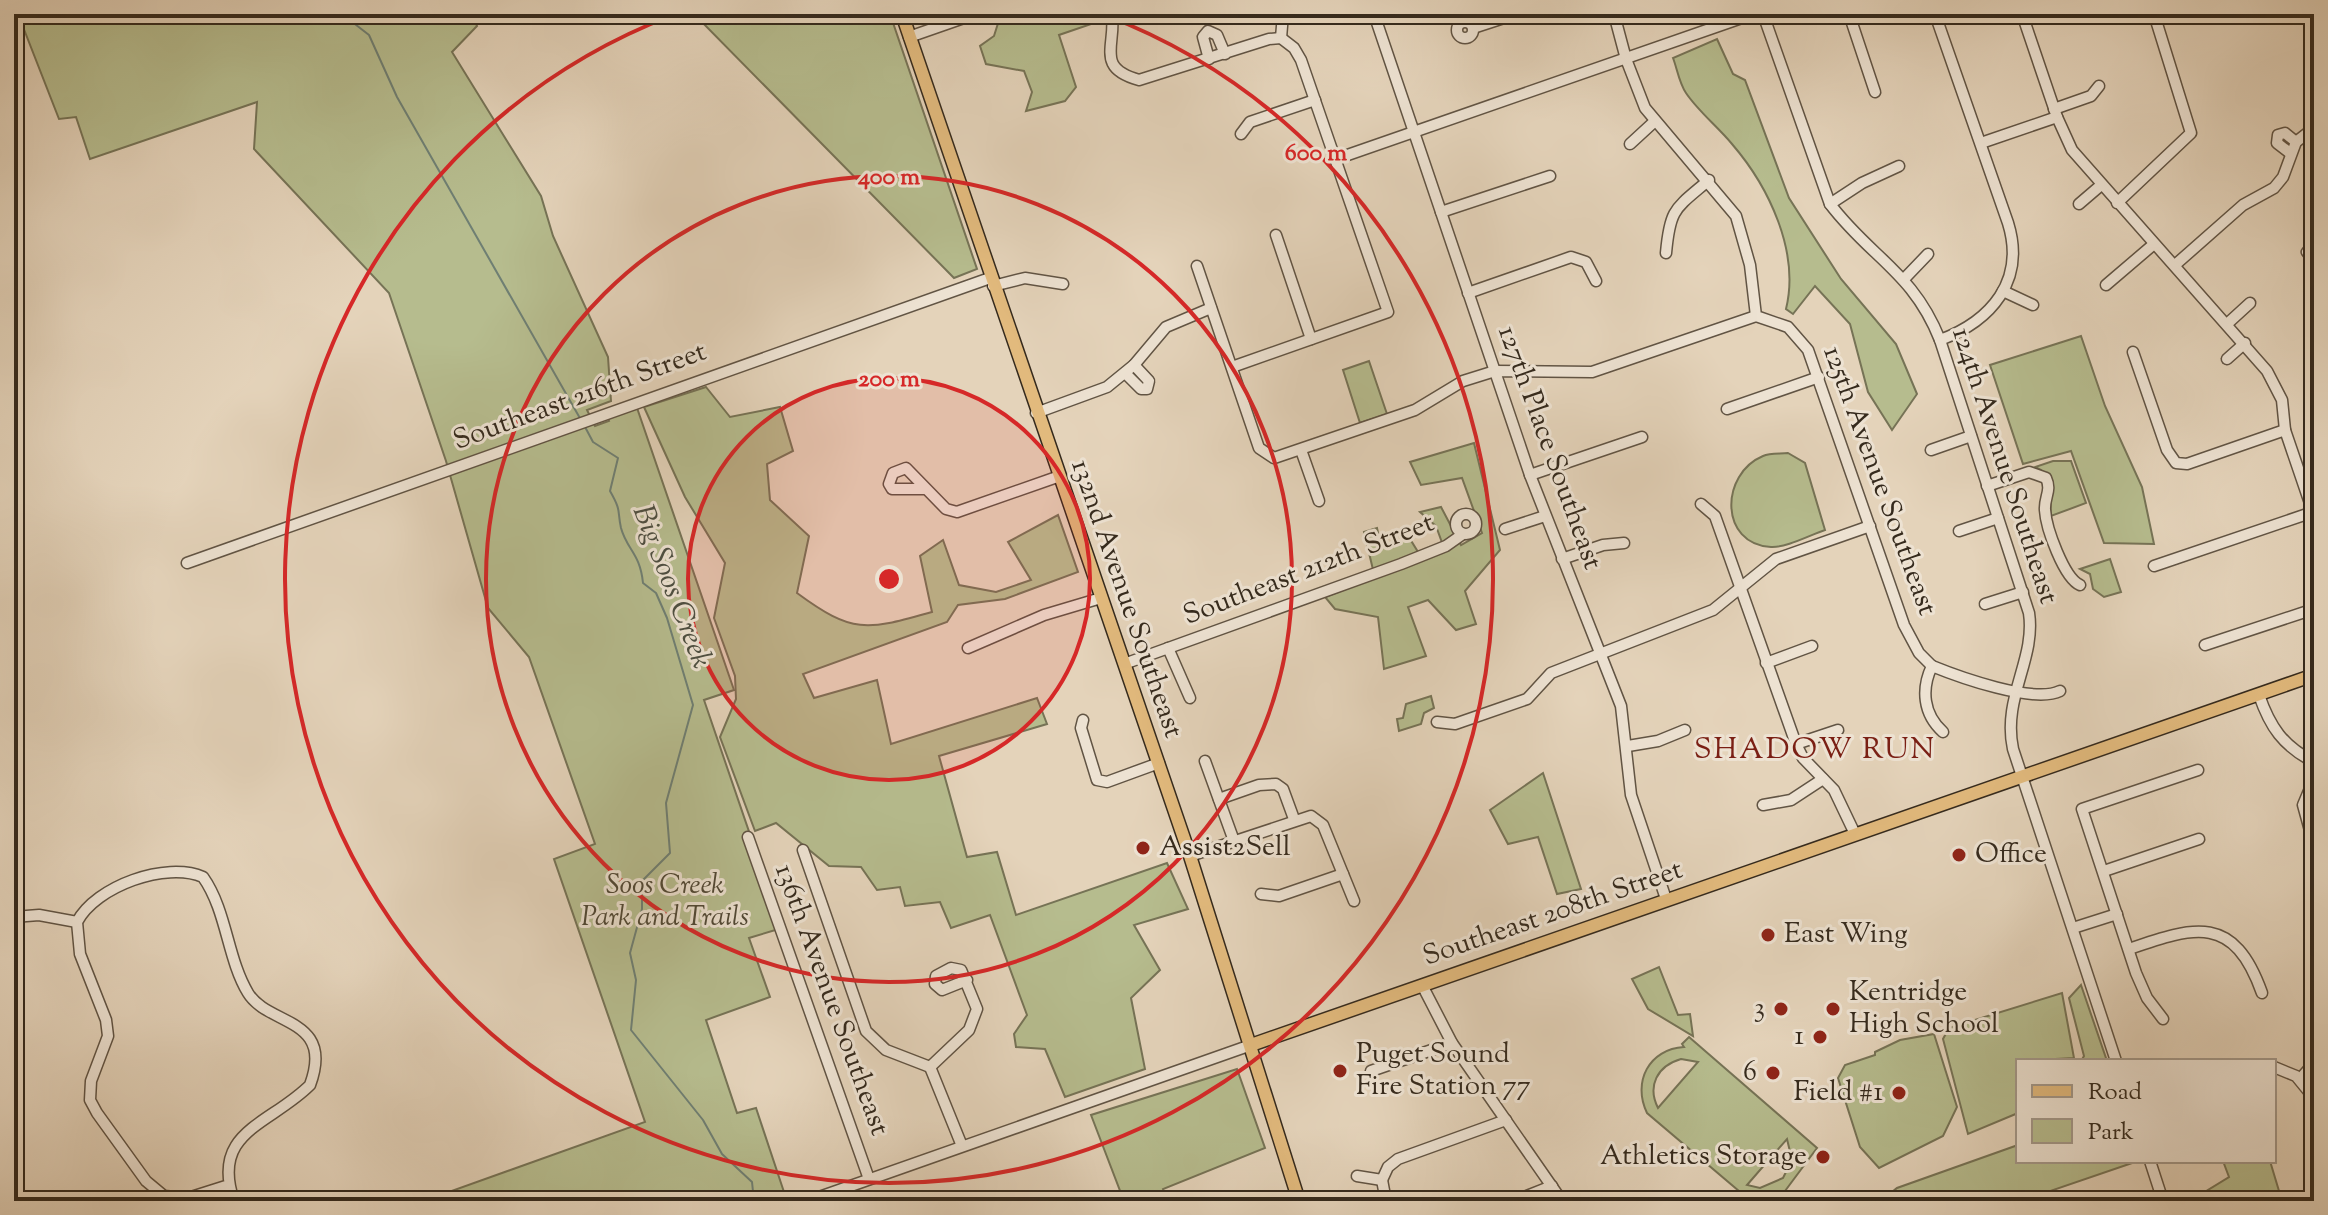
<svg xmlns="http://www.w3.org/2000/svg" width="2328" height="1215" font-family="'Sorts Mill Goudy',serif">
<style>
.green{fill:#b6bc8e;stroke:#767356;stroke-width:2;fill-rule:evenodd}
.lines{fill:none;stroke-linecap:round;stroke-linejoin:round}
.stream{stroke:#6f7f73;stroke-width:2}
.minor-casing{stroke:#615444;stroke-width:13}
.major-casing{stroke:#352a1d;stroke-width:15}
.minor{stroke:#ede2d2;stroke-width:10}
.major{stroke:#e2ba7d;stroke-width:12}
.ring{fill:none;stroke:#d62828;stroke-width:4}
.poi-dot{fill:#8f2418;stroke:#ede2d2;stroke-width:3}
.labels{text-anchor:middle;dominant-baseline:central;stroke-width:6;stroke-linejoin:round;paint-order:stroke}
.street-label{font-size:28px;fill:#352a1d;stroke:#ede2d2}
.poi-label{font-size:28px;fill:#352a1d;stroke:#ede2d2;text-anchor:start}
.park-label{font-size:28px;font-style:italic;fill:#4f4734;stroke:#ede2d2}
.water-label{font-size:30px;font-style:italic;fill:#4d4e41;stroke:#ede2d2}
.neighbourhood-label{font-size:30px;letter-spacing:2px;fill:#7a1f14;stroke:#ede2d2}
.centre{fill:#d62828;stroke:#ede2d2;stroke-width:4}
.ring-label{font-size:24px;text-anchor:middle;font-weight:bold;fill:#d62828;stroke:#ede2d2;stroke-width:6;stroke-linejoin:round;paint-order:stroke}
</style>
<rect width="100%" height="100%" fill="#e4d3ba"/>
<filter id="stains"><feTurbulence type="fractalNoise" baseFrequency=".0025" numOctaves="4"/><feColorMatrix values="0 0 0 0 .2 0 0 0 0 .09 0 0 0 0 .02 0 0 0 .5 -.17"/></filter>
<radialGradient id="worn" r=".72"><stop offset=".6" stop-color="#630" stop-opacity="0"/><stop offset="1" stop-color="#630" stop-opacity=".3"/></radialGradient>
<g class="green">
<polygon points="18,14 472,14 477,26 452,52 541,196 553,236 608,357 611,401 587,410 595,426 609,421 607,415 636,405 734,690 704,700 782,928 749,938 770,997 706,1020 737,1113 756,1108 786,1198 777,1201 446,1201 443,1194 645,1122 554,859 595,844 529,657 488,608 446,461 389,293 254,149 257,102 90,159 76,117 59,119"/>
<polygon points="694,14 890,14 977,269 954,278"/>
<polygon points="1010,14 1104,14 1106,19 1059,35 1076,87 1065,101 1026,111 1032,92 1024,71 986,64 980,46 994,36 1000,17"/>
<path d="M1717,39L1733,74L1745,80L1789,198L1841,279L1896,344L1917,394L1892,430L1868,392L1850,324L1815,286L1793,314L1786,309C1800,252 1769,187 1732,144C1718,127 1698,111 1686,93C1679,83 1677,68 1673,58Z"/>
<polygon points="2081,336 2105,406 2142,487 2154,544 2104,543 2071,451 2023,464 1990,365"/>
<polygon points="1369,361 1387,414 1360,423 1343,370"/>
<path d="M706,387L730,417L780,407L793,451L767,464L770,500L809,536L797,593C854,635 867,630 932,612L920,556L943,540L959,585L996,592L1031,580L1008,542L1058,515L1078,572L1005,599L958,605L947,622L803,674L814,698L877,680L891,744L1037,698L1047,724L939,756L967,857L997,852L1016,915L1167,863L1188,909L1134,925L1160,970L1131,998L1145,1069L1065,1097L1045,1049L1016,1047L1014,1034L1027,1015L990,915L951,928L940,902L905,906L900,887L877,890L861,867L829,866L776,823L755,831L720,737L736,699L735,676L714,618L725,563L685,497L644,407Z"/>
<polygon points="1474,443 1500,550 1465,591 1476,624 1456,630 1428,600 1408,607 1426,656 1384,669 1378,617 1335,609 1325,597 1375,578 1364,532 1377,528 1381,546 1410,539 1423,560 1445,551 1436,526 1420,512 1441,507 1461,545 1482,533 1462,478 1421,485 1410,462"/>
<path d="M1788,453L1805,463L1825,530C1810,535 1786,548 1771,547C1719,544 1720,474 1763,456C1770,453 1781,454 1788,453Z"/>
<path d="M2053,461H2071L2086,503L2051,516C2048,495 2061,478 2035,467Z"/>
<polygon points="2110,559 2121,592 2104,597 2093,589 2090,574 2080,569"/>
<polygon points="1431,696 1434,708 1424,713 1421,724 1399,731 1397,719 1403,718 1406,704"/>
<polygon points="1543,773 1581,889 1557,894 1538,837 1508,844 1490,810"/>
<polygon points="1659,967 1678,1015 1690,1014 1693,1036 1648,1009 1632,979"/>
<polygon points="2081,985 2107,1061 2081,1061 2084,1056 2069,998"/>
<polygon points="2062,993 2074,1058 2018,1061 2018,1113 1968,1134 1943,1039 1949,1028"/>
<polygon points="1934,1034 1957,1107 1943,1136 1879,1168 1860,1147 1838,1078 1845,1065 1875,1055 1875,1052 1900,1040"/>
<path d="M1689,1037L1817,1148L1785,1191L1770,1197H1746L1647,1113C1632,1082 1649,1049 1684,1047L1682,1044ZM1681,1059L1698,1062L1658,1108C1647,1086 1657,1066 1681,1059ZM1787,1139L1792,1160L1783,1178L1760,1188L1747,1185Z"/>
<polygon points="1237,1069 1265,1148 1163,1189 1166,1201 1107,1201 1122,1196 1091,1115"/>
<polygon points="2018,1145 2018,1161 2138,1161 2021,1201 1881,1201 1897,1188"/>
<polygon points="2223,1161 2270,1161 2282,1201 2190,1201 2229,1177"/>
</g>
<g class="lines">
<g class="stream">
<polyline points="342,14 369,35 397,97 581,420"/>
<path d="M584,425L593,442L618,458L610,491C622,512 617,510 621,528C627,550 640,553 643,583L656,593L667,618L693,705L666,803L670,853L642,881V909L630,953L636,980L631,1030L703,1120L722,1154L752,1182L754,1201"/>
</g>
<g class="minor-casing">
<g id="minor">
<path d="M1112,14C1116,46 1095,68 1139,80L1269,39L1281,38"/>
<polyline points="1374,14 1530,475 1621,706 1631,795 1666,899"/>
<path d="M1614,14L1626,59L1645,108L1736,216L1750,265L1756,316L1788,327L1808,350L1904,625L1919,653L1932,666C1921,689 1923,714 1943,732"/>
<path d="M1763,14L1830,204C1871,258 1913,272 1940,340L2029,613C2036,659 2002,698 2013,749L2116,1061"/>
<polyline points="1849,14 1875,92"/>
<path d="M1935,14L2008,223C2026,281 1991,321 1940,340"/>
<polyline points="2022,14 2057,117 2072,150 2267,371 2282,400 2285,430 2314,515"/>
<circle cx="1465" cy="30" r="8"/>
<polyline points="1473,28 1516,14"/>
<polyline points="909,37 975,14"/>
<polyline points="1281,38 1283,14"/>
<polyline points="1209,59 1203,37 1208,31 1217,35 1225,54"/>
<polyline points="2054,109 2091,96 2099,86"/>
<polyline points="1241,134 1250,122 1315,100"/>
<polyline points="1981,143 2057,117"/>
<polyline points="1630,144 1655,121"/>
<polyline points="2290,153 2277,143 2278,135 2285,133 2296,142"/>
<polyline points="1336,159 1753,14"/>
<polyline points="2117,203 2191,133 2154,14"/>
<polyline points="1830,204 1862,183 1899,166"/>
<polyline points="2079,204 2100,186"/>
<polyline points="1441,212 1550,176"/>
<polyline points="1276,235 1311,339"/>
<polyline points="2314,244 2307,252 2314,261"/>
<path d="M1666,253C1670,208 1675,209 1709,180"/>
<polyline points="2175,265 2243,205 2274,188 2283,177 2296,142 2314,128"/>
<polyline points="1197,266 1259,448 1274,458 1415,410 1463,381 1495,371 1592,372 1756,316"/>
<polyline points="1905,278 1928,254"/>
<polyline points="2106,285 2154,244"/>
<polyline points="993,286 1025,278 1063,284"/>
<polyline points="2003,291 2033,305"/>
<polyline points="1468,293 1571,257 1586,262 1596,281"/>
<polyline points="2227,324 2250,303"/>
<polyline points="2133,352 2167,450 2176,463 2187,464 2285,430"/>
<polyline points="2227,359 2245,343"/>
<polyline points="1232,367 1388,312 1301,60 1294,48 1281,38"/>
<polyline points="1125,373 1141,389 1147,389 1149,381 1134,365"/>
<polyline points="1727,409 1819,377"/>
<polyline points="1036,413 1107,387 1134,365 1166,327 1211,308"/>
<polyline points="1301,450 1319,501"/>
<polyline points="1931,450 1971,436"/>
<polyline points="1530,475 1642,437"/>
<path d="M1987,486L2029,472L2046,478C2052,491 2044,497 2045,510C2046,528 2064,578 2080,585"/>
<polyline points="925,489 892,489 889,484 893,473 906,468 946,509 957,512 1057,477"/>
<polyline points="1701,504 1715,516 1796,744 1803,758 1834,790 1855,834"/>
<circle cx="1466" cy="524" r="10"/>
<polyline points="1505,529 1545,516"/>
<polyline points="1959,531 1998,518"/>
<polyline points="1562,559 1603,545 1624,543"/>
<polyline points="187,563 990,278"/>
<polyline points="2154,566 2313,512"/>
<polyline points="1985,604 2023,592"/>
<polyline points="2205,645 2314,609"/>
<polyline points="968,648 1044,615 1101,598"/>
<polyline points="1168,648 1190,698"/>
<polyline points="1766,663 1812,646"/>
<polyline points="1124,664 1401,564 1446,546 1463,534"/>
<path d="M1932,666C1959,677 2034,704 2060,691"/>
<path d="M2259,695C2270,727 2283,746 2314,762"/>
<polyline points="1083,720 1081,728 1097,780 1107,782 1159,763"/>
<polyline points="1437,722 1455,724 1527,699 1551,673 1713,610 1776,559 1870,526"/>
<polyline points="1796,744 1838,730"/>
<polyline points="1628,746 1658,741 1685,730"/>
<polyline points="1205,761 1234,841"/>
<polyline points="2314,779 2303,805 2314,845"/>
<polyline points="1219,799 1259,785 1276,784 1283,789 1294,819"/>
<polyline points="1763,805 1791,800 1823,779"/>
<polyline points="748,837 869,1179"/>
<polyline points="803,850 866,1031 886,1050 930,1067"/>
<polyline points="1190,856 1311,816 1323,825 1354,901"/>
<polyline points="2104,871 2199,839"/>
<polyline points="1261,894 1279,896 1343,874"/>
<polyline points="14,917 39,915 77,922"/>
<polyline points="2073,928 2117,914"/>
<path d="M2129,949C2195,926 2234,914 2262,993"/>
<polyline points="1422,985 1452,1043 1562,1201"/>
<polyline points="2163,1019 2147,998 2136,973 2082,809 2198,770"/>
<polyline points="930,1067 969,1030 977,1009 961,970 951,968 936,976 935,984 942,990 967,980"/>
<polyline points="930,1067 962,1146"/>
<polyline points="2274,1067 2296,1076 2314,1098"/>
<polyline points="1371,1071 1452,1043"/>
<polyline points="2300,1079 2314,1063"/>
<polyline points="2150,1161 2163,1201"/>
<polyline points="1357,1176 1382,1180 1388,1167 1398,1159 1506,1120"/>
<polyline points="1382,1180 1386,1201"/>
<path d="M229,1185L188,1198L164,1196L146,1181L97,1113L90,1100L91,1081L108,1036L106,1020L80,954L77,922C96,886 166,861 203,877C227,911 227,958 248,993C268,1026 335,1017 310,1085C270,1125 210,1131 234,1201"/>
<polyline points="808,1201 1251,1045"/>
<polyline points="1514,1201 1552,1186"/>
</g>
</g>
<g class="major-casing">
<g id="major">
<polyline points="902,14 1190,856 1299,1201"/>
<polyline points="1251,1045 2314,675"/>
</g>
</g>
<use href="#minor" class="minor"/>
<use href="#major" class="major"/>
</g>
<circle cx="889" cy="579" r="201" fill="#d62828" fill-opacity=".12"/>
<g class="ring">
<circle cx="889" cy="579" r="201"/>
<circle cx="889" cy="579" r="403"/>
<path d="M1105 15A604 604 0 1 1 673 15"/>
</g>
<g class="poi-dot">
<circle cx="1143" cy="848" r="8"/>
<circle cx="1959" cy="855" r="8"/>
<circle cx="1768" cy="935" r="8"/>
<circle cx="1781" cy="1009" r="8"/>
<circle cx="1833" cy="1009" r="8"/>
<circle cx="1820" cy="1037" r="8"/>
<circle cx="1340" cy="1071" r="8"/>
<circle cx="1773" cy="1073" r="8"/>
<circle cx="1899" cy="1093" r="8"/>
<circle cx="1823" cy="1157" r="8"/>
</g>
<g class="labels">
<g class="street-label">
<text transform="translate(580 397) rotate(-20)">Southeast 216th Street</text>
<text transform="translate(1549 448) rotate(70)">127th Place Southeast</text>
<text transform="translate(2004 466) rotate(72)">124th Avenue Southeast</text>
<text transform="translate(1879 481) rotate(70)">125th Avenue Southeast</text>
<text transform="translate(1309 570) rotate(-21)">Southeast 212th Street</text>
<text transform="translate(1126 599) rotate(71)">132nd Avenue Southeast</text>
<text transform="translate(1553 914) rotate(-19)">Southeast 208th Street</text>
<text transform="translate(831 1000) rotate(70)">136th Avenue Southeast</text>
</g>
<g class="poi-label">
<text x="1159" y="848">Assist2Sell</text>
<text x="1975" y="855">Office</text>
<text x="1784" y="935">East Wing</text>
<text x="1849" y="993">Kentridge<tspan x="1849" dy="32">High School</tspan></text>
<text x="1765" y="1009" text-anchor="end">3</text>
<text x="1804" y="1037" text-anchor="end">1</text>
<text x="1356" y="1055">Puget Sound<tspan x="1356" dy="32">Fire Station 77</tspan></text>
<text x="1757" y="1073" text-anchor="end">6</text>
<text x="1883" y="1093" text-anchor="end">Field #1</text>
<text x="1807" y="1157" text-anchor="end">Athletics Storage</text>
</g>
<g class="park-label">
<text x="665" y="886">Soos Creek<tspan x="665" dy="32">Park and Trails</tspan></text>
</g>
<g class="water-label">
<text transform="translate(671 587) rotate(69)">Big Soos Creek</text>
</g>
<g class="neighbourhood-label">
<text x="1815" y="750">SHADOW RUN</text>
</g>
</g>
<circle cx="889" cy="579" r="12" class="centre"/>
<g class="ring-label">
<text x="1316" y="160">600 m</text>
<text x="889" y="184">400 m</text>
<text x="889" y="386">200 m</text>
</g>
<rect width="2328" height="1215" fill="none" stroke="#e4d3ba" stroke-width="48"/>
<rect x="16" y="16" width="2296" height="1183" fill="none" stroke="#352a1d" stroke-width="4"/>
<rect x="24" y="24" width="2280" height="1167" fill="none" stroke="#352a1d" stroke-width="2"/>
<rect x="2016" y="1059" width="260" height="104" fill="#ede2d2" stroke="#a3988a" stroke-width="2"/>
<rect x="2032" y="1085" width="40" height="12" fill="#e2ba7d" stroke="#a3988a" stroke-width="2"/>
<text x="2088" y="1099" font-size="24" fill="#352a1d">Road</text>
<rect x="2032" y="1119" width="40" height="24" fill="#b6bc8e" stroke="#a3988a" stroke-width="2"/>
<text x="2088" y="1139" font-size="24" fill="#352a1d">Park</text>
<rect width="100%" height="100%" filter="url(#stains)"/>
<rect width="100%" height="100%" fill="url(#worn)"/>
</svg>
